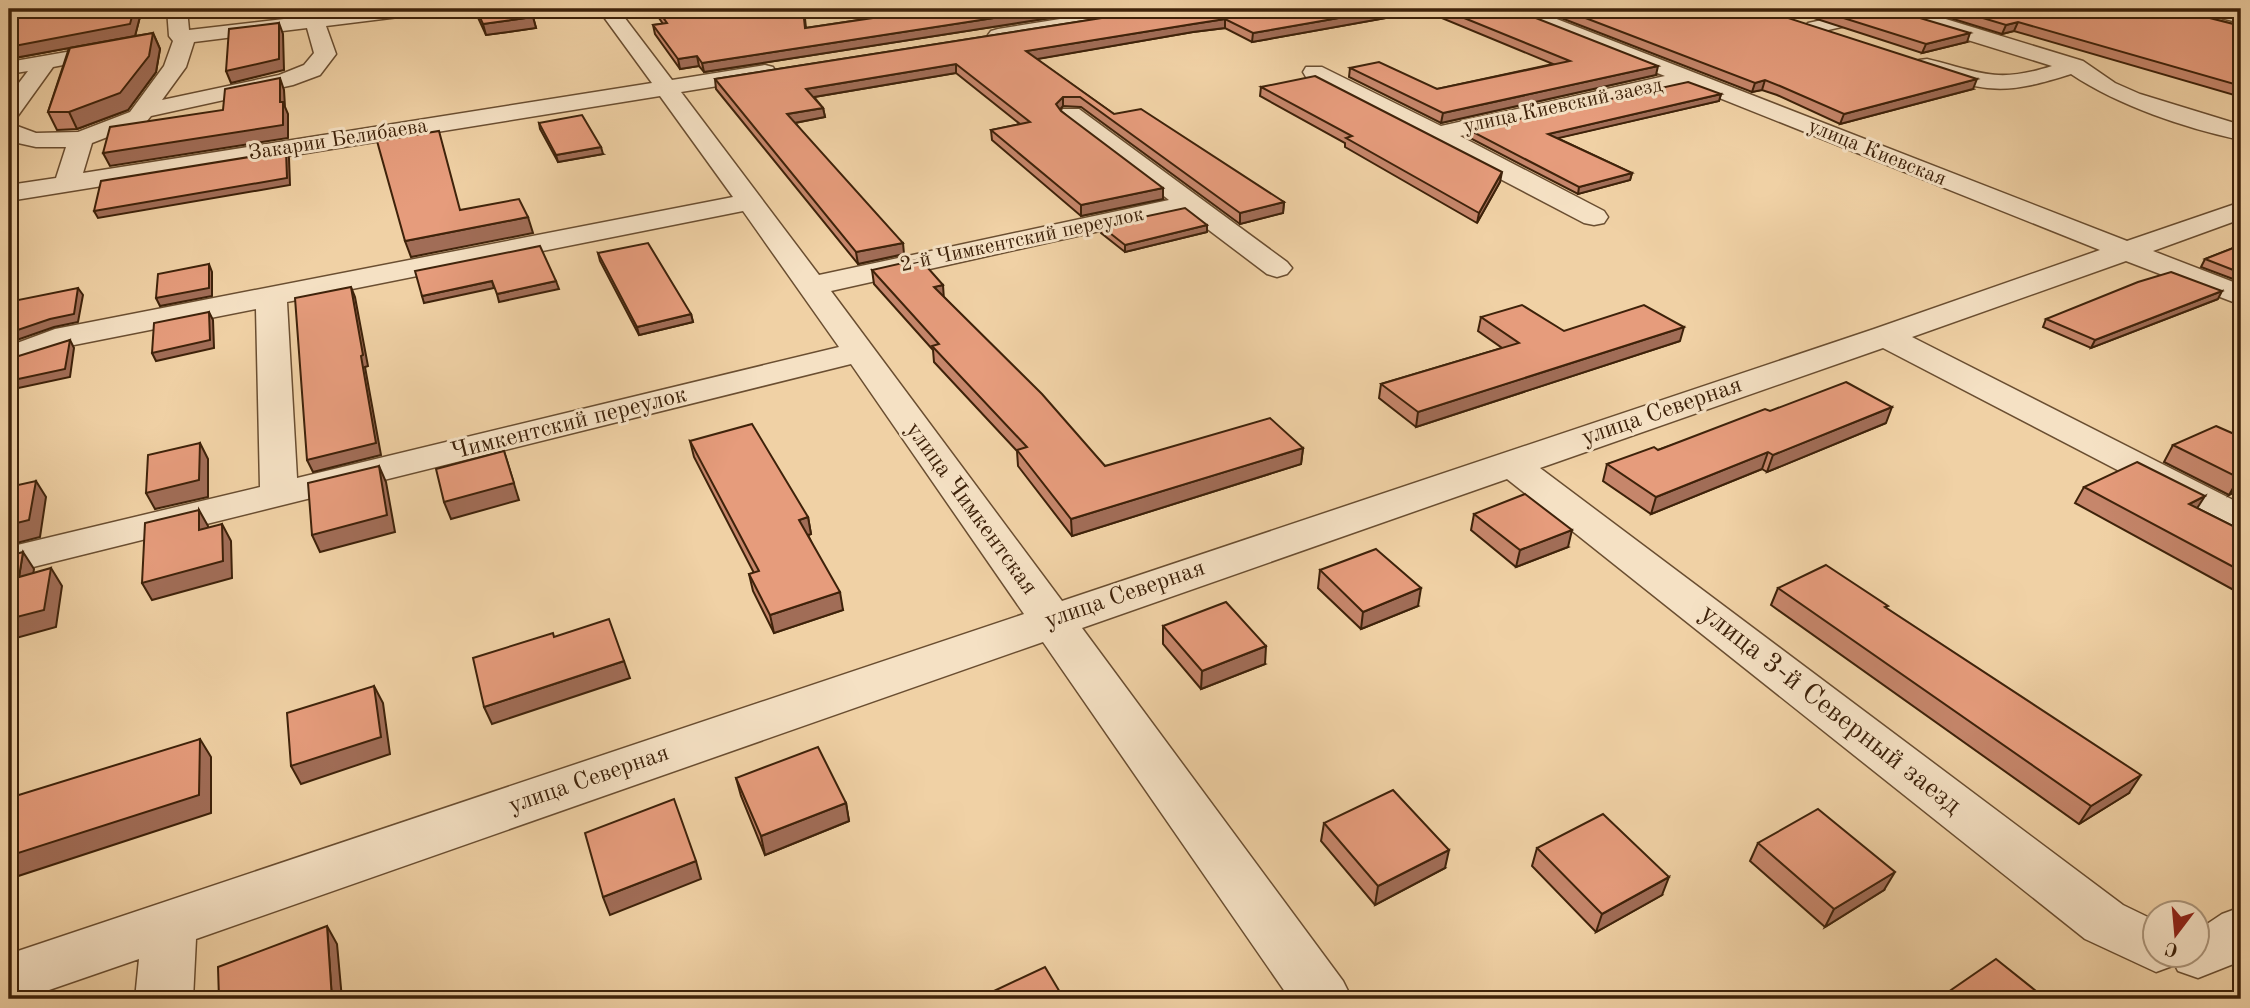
<svg xmlns="http://www.w3.org/2000/svg" width="2250" height="1008" font-family="'Old Standard TT',serif">
<style>
.lines{fill:none;stroke-linecap:round;stroke-linejoin:round}
.minor-casing{stroke:#6a4e31;stroke-width:3}
.minor{fill:#f5e1c4;fill-rule:evenodd}
.wall{fill:#c6866b;stroke:#3e220a;stroke-width:2}
.shaded-wall{fill:#a16d57;stroke:#3e220a;stroke-width:2}
.building{fill:#e69c7c;stroke:#3e220a;stroke-width:2}
.labels{text-anchor:middle;dominant-baseline:central;stroke-width:6;stroke-linejoin:round;paint-order:stroke}
.far-street-label{font-size:21px;fill:#3e220a;stroke:#f5e1c4}
.street-label{font-size:24px;fill:#3e220a;stroke:#f5e1c4}
.near-street-label{font-size:28px;fill:#3e220a;stroke:#f5e1c4}
</style>
<rect width="100%" height="100%" fill="#f0d1a5"/>
<filter id="stains"><feTurbulence type="fractalNoise" baseFrequency=".00286" numOctaves="4"/><feColorMatrix values="0 0 0 0 .2 0 0 0 0 .09 0 0 0 0 .02 0 0 0 .5 -.17"/></filter>
<radialGradient id="worn" r=".72"><stop offset=".6" stop-color="#630" stop-opacity="0"/><stop offset="1" stop-color="#630" stop-opacity=".3"/></radialGradient>
<g class="lines">
<g class="minor-casing">
<g id="minor">
<path d="M167,9H187L189,30L369,9H425L415,15L326,26L336,54L320,75L293,85L151,116L146,122L92,143L83,173L652,83L598,9H618L672,80L765,65L773,67L776,72L773,77L681,92L819,275L1169,200L1059,114L1063,109H1079L1287,262L1292,268L1287,274L1277,277L1267,274L1185,212L831,291L1062,601L1874,329L2100,250L1687,85L1460,136L1604,211L1608,217L1604,223L1594,225L1584,223L1306,77L1303,72L1306,67H1322L1441,126L1665,76L1507,13L1504,9H1531L2127,241L2241,202V219L2153,251L2241,285V305L2126,261L1912,337L2241,504V531L2227,527L1883,348L1540,468L2123,905L2156,921V956H2198V930L2222,914L2241,907V961L2198,978L2178,971L2175,965L2156,972L2085,939L1507,479L1082,628L1343,981L1352,999H1290L1043,642L196,939L193,999H135L139,959L23,999H9V954L1024,614L851,364L9,573V547L260,487L256,309L64,347L9,367V346L55,329L733,197L660,96L9,201V185L56,178L66,147H36L9,141V123L36,133L78,132L130,112L164,66L173,41L169,36ZM307,28L314,53L304,65L279,75L162,100L186,67L194,42ZM743,211L839,347L297,478L287,302Z"/>
<polygon points="1123,9 1168,9 1158,15 998,41 991,39 988,35 991,31 998,29"/>
<path d="M1874,9H1913L2083,61L2115,83L2140,94L2241,125V140C2185,128 2119,106 2071,74C2002,96 1987,92 1919,70L1916,65L1919,60L1927,59C1981,72 1995,84 2052,66L1890,16L1815,33L1808,31L1805,27L1808,23Z"/>
<polygon points="2198,9 2241,11 2241,23 2201,13"/>
<polygon points="118,43 125,45 128,49 125,53 53,67 17,117 9,119 9,96 28,71 9,74 9,62"/>
</g>
</g>
<use href="#minor" class="minor"/>
</g>
<g class="wall">
<polygon points="9,9 142,9 135,36 153,33 160,49 156,72 128,110 77,129 57,130 48,112 69,48 9,59"/>
<polygon points="474,9 528,9 533,17 536,28 486,35"/>
<polygon points="653,9 804,9 806,28 918,11 914,9 1108,9 704,72 699,66 680,69 655,34 653,25 663,24"/>
<polygon points="1159,9 1513,9 1656,75 1441,123 1349,77 1350,68 1437,89 1553,64 1425,11 1252,42 1225,28 1193,32 1036,59 1114,114 1284,202 1283,213 1240,224 1081,107 1063,106 1060,110 1163,199 1081,216 992,140 991,130 1020,124 956,73 814,97 823,108 825,117 795,123 904,254 858,264 716,89 715,79"/>
<polygon points="1538,9 1760,9 1973,89 1840,124 1777,95 1762,90 1752,92"/>
<polygon points="1786,9 1890,9 1967,42 1922,53"/>
<polygon points="1921,9 2174,9 2237,25 2241,24 2241,97 2014,31 2002,34"/>
<polygon points="1261,87 1500,182 1477,223 1345,147 1345,143 1260,96"/>
<polygon points="1721,94 1719,101 1557,138 1632,173 1630,180 1578,194 1468,137 1469,130"/>
<polygon points="539,123 603,154 558,162 540,129"/>
<polygon points="1101,226 1207,232 1125,252 1101,233"/>
<polygon points="2241,245 2241,282 2201,267 2205,259"/>
<polygon points="598,253 691,314 693,322 639,335 600,261"/>
<polygon points="872,270 944,297 1105,466 1303,448 1301,464 1072,536 1018,466 1017,451 934,362 933,350 874,284"/>
<polygon points="2218,299 2091,348 2043,327 2046,319"/>
<polygon points="1481,317 1564,331 1680,341 1416,427 1379,398 1381,384 1502,348 1478,331"/>
<polygon points="1770,411 1886,423 1767,472 1762,469 1651,514 1603,481 1607,464 1658,450"/>
<polygon points="2241,437 2241,488 2229,495 2164,462 2173,445"/>
<polygon points="690,441 808,517 811,534 808,535 843,610 774,633 753,591 749,574 754,573 694,457"/>
<polygon points="2084,487 2197,508 2241,530 2241,594 2075,503"/>
<polygon points="1474,514 1568,547 1516,567 1471,530"/>
<polygon points="1320,570 1418,606 1361,629 1318,588"/>
<polygon points="1778,588 1886,609 2129,793 2079,824 1771,605"/>
<polygon points="1163,626 1265,664 1201,689 1163,644"/>
<polygon points="736,778 846,803 849,821 765,855 741,796"/>
<polygon points="1324,823 1445,868 1375,905 1321,841"/>
<polygon points="1758,843 1884,890 1825,927 1750,861"/>
<polygon points="1537,848 1662,895 1596,932 1532,866"/>
</g>
<g class="shaded-wall">
<polygon points="134,9 142,9 135,36 9,59 9,47"/>
<polygon points="276,9 325,9 325,11 279,17"/>
<polygon points="1052,9 1108,9 704,72 702,63"/>
<polygon points="1390,9 1425,9 1425,11 1252,42 1253,33"/>
<polygon points="533,17 536,28 486,35 483,24"/>
<polygon points="1225,19 1225,28 1193,32 1026,61 1026,51 1193,24"/>
<polygon points="2018,22 2014,31 2002,34 2006,25"/>
<polygon points="279,23 283,34 284,70 231,83 226,71"/>
<polygon points="153,33 160,49 156,72 128,110 77,129 69,112"/>
<polygon points="1970,33 1967,42 1922,53 1926,44"/>
<polygon points="697,56 699,66 680,69 678,59"/>
<polygon points="956,64 956,73 808,98 806,89"/>
<polygon points="1658,66 1656,75 1441,123 1443,113"/>
<polygon points="280,78 284,90 285,107 288,114 288,138 110,166 103,153 280,102"/>
<polygon points="1977,79 1973,89 1840,124 1844,114"/>
<polygon points="1765,80 1762,90 1752,92 1755,83"/>
<polygon points="1721,94 1719,101 1546,141 1548,134"/>
<polygon points="1063,97 1063,106 1056,114 1056,104"/>
<polygon points="823,108 825,117 789,124 787,114"/>
<polygon points="601,147 603,154 558,162 556,155"/>
<polygon points="286,151 289,158 290,185 98,218 94,211"/>
<polygon points="1502,172 1500,182 1477,223 1479,213"/>
<polygon points="1632,173 1630,180 1578,194 1579,187"/>
<polygon points="1163,188 1163,199 1081,216 1081,205"/>
<polygon points="1284,202 1283,213 1240,224 1240,213"/>
<polygon points="528,217 533,233 411,257 405,241"/>
<polygon points="1207,225 1207,232 1125,252 1125,245"/>
<polygon points="903,243 904,254 858,264 856,252"/>
<polygon points="209,264 212,272 212,296 160,306 156,298"/>
<polygon points="492,281 494,288 424,303 422,296"/>
<polygon points="556,281 559,289 499,302 497,294"/>
<polygon points="943,285 944,300 934,287"/>
<polygon points="351,287 355,297 368,366 365,367 381,455 313,472 307,460 361,356"/>
<polygon points="78,288 83,295 78,322 54,327 14,341 9,333"/>
<polygon points="2222,291 2218,299 2091,348 2095,340"/>
<polygon points="209,312 213,320 214,348 156,361 152,353"/>
<polygon points="691,314 693,322 639,335 637,327"/>
<polygon points="1684,327 1680,341 1416,427 1418,412"/>
<polygon points="70,340 74,348 70,377 9,390 9,381"/>
<polygon points="1892,407 1886,423 1767,472 1773,455"/>
<polygon points="200,443 208,459 208,497 155,509 146,493"/>
<polygon points="1303,448 1301,464 1072,536 1071,519"/>
<polygon points="504,451 519,500 451,519 444,502"/>
<polygon points="1768,452 1762,469 1651,514 1656,497"/>
<polygon points="379,466 386,482 395,532 320,552 312,535"/>
<polygon points="2241,477 2241,488 2229,495 2239,478"/>
<polygon points="36,481 46,497 40,537 9,545 9,525"/>
<polygon points="2205,496 2194,513 2189,504"/>
<polygon points="199,510 208,526 208,547 199,530"/>
<polygon points="808,517 811,534 802,537 799,520"/>
<polygon points="222,524 231,541 232,578 152,600 142,583"/>
<polygon points="1572,530 1568,547 1516,567 1520,550"/>
<polygon points="23,552 34,569 30,594 19,577"/>
<polygon points="51,568 62,586 56,627 9,640 9,619"/>
<polygon points="1421,588 1418,606 1361,629 1363,612"/>
<polygon points="840,592 843,610 774,633 770,615"/>
<polygon points="1266,646 1265,664 1201,689 1202,671"/>
<polygon points="624,661 630,678 492,724 484,707"/>
<polygon points="374,686 383,703 390,754 301,784 291,766"/>
<polygon points="200,739 211,757 211,813 9,879 9,856"/>
<polygon points="2141,775 2129,793 2079,824 2091,806"/>
<polygon points="846,803 849,821 765,855 761,836"/>
<polygon points="1449,850 1445,868 1375,905 1378,886"/>
<polygon points="696,861 701,879 610,915 603,897"/>
<polygon points="1895,872 1884,890 1825,927 1834,909"/>
<polygon points="1669,877 1662,895 1596,932 1602,914"/>
<polygon points="327,926 337,944 342,999 332,999"/>
</g>
<g class="building">
<polygon points="9,9 134,9 130,24 9,47"/>
<polygon points="476,9 528,9 533,17 483,24"/>
<polygon points="657,9 803,9 805,28 927,10 925,9 1052,9 702,63 697,56 678,59 653,25 667,23"/>
<polygon points="1159,9 1390,9 1253,33 1225,19 1193,24 1026,51 1114,114 1141,109 1284,202 1240,213 1080,97 1063,97 1056,104 1061,111 1163,188 1081,205 991,130 1030,122 956,64 806,89 823,108 787,114 903,243 856,252 715,79"/>
<polygon points="1442,9 1513,9 1658,66 1443,113 1350,68 1379,62 1437,89 1570,61"/>
<polygon points="1562,9 1760,9 1977,79 1844,114 1780,86 1765,80 1755,83"/>
<polygon points="1815,9 1890,9 1970,33 1926,44"/>
<polygon points="1953,9 2174,9 2237,25 2241,24 2241,86 2018,22 2006,25"/>
<polygon points="279,23 279,59 226,71 229,29"/>
<polygon points="153,33 149,56 120,93 69,112 48,112 70,48"/>
<polygon points="1315,76 1502,172 1479,213 1346,138 1352,136 1261,87"/>
<polygon points="280,78 280,102 283,102 283,125 103,153 110,127 223,110 225,89"/>
<polygon points="1688,82 1721,94 1548,134 1632,173 1579,187 1469,130"/>
<polygon points="582,115 601,147 556,155 539,123"/>
<polygon points="439,131 460,210 519,199 528,217 405,241 377,141"/>
<polygon points="286,151 287,178 94,211 101,181"/>
<polygon points="1185,208 1207,225 1125,245 1101,226"/>
<polygon points="648,243 691,314 637,327 598,253"/>
<polygon points="2241,245 2241,273 2205,259"/>
<polygon points="540,246 556,281 497,294 492,281 422,296 415,271"/>
<polygon points="920,259 943,285 934,287 1042,394 1105,466 1270,418 1303,448 1071,519 1017,450 1027,447 932,346 939,344 872,270"/>
<polygon points="209,264 209,288 156,298 158,274"/>
<polygon points="2171,272 2222,291 2095,340 2046,319 2138,282"/>
<polygon points="351,287 363,355 361,356 376,443 307,460 295,298"/>
<polygon points="78,288 74,314 50,319 9,333 18,300"/>
<polygon points="1522,305 1564,331 1644,305 1684,327 1418,412 1381,384 1519,343 1481,317"/>
<polygon points="209,312 210,340 152,353 154,323"/>
<polygon points="70,340 65,369 9,381 9,359"/>
<polygon points="1846,382 1892,407 1773,455 1768,452 1656,497 1607,464 1654,447 1658,450 1765,409 1770,411"/>
<polygon points="752,424 808,517 799,520 840,592 770,615 749,574 759,571 690,441"/>
<polygon points="2216,426 2241,437 2241,477 2239,478 2173,445"/>
<polygon points="200,443 199,480 146,493 148,455"/>
<polygon points="504,451 514,483 444,502 436,469"/>
<polygon points="2137,462 2205,496 2189,504 2241,530 2241,571 2084,487"/>
<polygon points="379,466 387,515 312,535 308,483"/>
<polygon points="36,481 29,520 9,525 9,487"/>
<polygon points="1525,494 1572,530 1520,550 1474,514"/>
<polygon points="199,510 199,530 222,524 223,561 142,583 145,523"/>
<polygon points="1376,549 1421,588 1363,612 1320,570"/>
<polygon points="23,552 19,577 51,568 44,610 9,619 9,556"/>
<polygon points="1826,565 1888,606 1885,607 2141,775 2091,806 1778,588"/>
<polygon points="1226,602 1266,646 1202,671 1163,626"/>
<polygon points="609,619 624,661 484,707 473,658 553,633 554,637"/>
<polygon points="374,686 381,737 291,766 287,713"/>
<polygon points="200,739 199,795 9,856 9,798"/>
<polygon points="818,747 846,803 761,836 736,778"/>
<polygon points="1393,790 1449,850 1378,886 1324,823"/>
<polygon points="674,799 696,861 603,897 585,833"/>
<polygon points="1818,809 1895,872 1834,909 1758,843"/>
<polygon points="1603,814 1669,877 1602,914 1537,848"/>
<polygon points="327,926 332,999 219,999 218,967"/>
<polygon points="1996,959 2046,999 1938,999"/>
<polygon points="1045,967 1064,999 977,999"/>
</g>
<g class="labels">
<g class="far-street-label">
<text transform="translate(1563 106) rotate(-12)">улица Киевский заезд</text>
<text transform="translate(338 140) rotate(-9)">Закарии Белибаева</text>
<text transform="translate(1877 153) rotate(22)">улица Киевская</text>
<text transform="translate(1022 240) rotate(-12)">2-й Чимкентский переулок</text>
</g>
<g class="street-label">
<text transform="translate(1662 412) rotate(-19)">улица Северная</text>
<text transform="translate(569 424) rotate(-14)">Чимкентский переулок</text>
<text transform="translate(971 509) rotate(54)">улица Чимкентская</text>
<text transform="translate(1125 595) rotate(-19)">улица Северная</text>
<text transform="translate(589 780) rotate(-19)">улица Северная</text>
</g>
<g class="near-street-label">
<text transform="translate(1830 710) rotate(38)">улица 3-й Северный заезд</text>
</g>
</g>
<rect width="2250" height="1008" fill="none" stroke="#f0d1a5" stroke-width="35"/>
<rect x="10" y="10" width="2229" height="987" fill="none" stroke="#3e220a" stroke-width="3.5"/>
<rect x="18" y="18" width="2215" height="973" fill="none" stroke="#3e220a" stroke-width="2"/>
<g transform="translate(2176 934) rotate(196)"><circle r="33" fill="#f5e1c4" stroke="#ac957a" stroke-width="2"/>
<path d="M0-5L12 26L0 18L-12 26Z" fill="#8f2418"/>
<text y="-10" font-size="19" font-weight="bold" text-anchor="middle" fill="#3e220a">С</text>
</g>
<rect width="100%" height="100%" filter="url(#stains)"/>
<rect width="100%" height="100%" fill="url(#worn)"/>
</svg>
